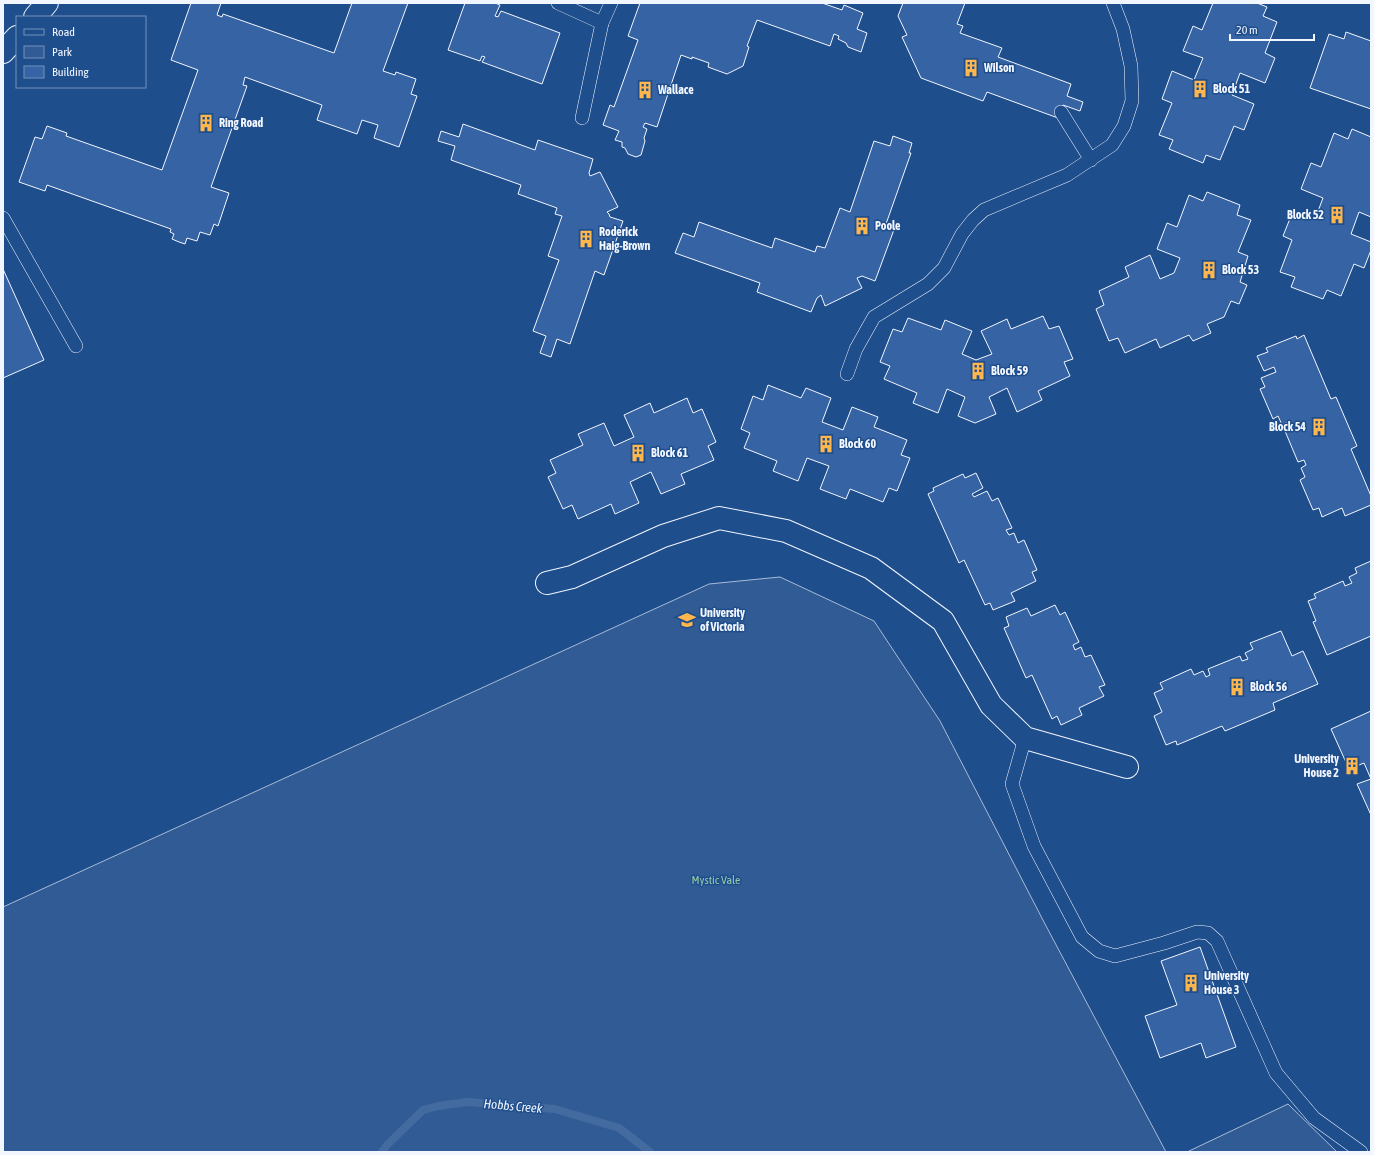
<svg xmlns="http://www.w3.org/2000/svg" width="1374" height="1155" font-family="'Asap Condensed',sans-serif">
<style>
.green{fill:#305b95;stroke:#a8bbd7}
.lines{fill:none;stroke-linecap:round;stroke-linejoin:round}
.stream{stroke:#446ba0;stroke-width:8}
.building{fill:#3563a3;stroke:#f2f6ff}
.lane-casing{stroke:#f2f6ff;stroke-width:14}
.street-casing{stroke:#f2f6ff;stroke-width:24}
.secondary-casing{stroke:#f2f6ff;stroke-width:24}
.lane{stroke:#1f4e8c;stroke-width:13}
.street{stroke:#1f4e8c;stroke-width:22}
.secondary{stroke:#1f4e8c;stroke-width:22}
.labels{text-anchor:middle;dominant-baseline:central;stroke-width:3;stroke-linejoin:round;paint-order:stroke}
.poi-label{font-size:12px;font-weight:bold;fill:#f2f6ff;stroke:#1f4e8c;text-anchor:start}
.park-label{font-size:12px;fill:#97c8a6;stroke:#1f4e8c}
.water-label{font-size:13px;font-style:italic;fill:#f2f6ff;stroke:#1f4e8c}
</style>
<rect width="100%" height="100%" fill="#1f4e8c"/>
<g class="green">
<polygon points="780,577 874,621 940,721 1045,924 1166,1152 3,1152 3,907 709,584"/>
<polygon points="1288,1104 1337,1152 1187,1152"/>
</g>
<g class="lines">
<polyline class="stream" points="382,1152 387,1145 423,1110 438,1106 467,1102 555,1109 619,1128 650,1152"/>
</g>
<g class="building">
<polygon points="191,3 221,3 217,15 222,17 223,14 334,53 352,3 408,3 383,71 395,75 396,72 416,79 411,94 417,96 399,147 374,138 378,125 362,120 357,134 317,120 322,105 245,77 243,85 247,86 211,187 229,193 218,226 214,224 210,235 200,232 197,241 187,238 185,244 179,242 172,239 174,234 170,232 171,229 47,185 45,191 19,182 35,137 42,139 47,126 67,133 66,136 162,170 198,70 171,60"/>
<polygon points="465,3 495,3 500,5 495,16 498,17 501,11 560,33 542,84 482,62 485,57 482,56 480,61 448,50"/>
<polygon points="640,3 822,3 842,10 844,5 863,13 857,29 867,33 861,52 848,47 846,43 838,39 839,36 834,34 830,46 757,20 747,46 749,47 743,66 727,74 708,67 709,63 692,57 692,59 681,55 657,127 645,123 643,127 647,129 644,138 645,141 641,155 636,157 628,154 625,148 622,147 622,142 615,140 619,131 603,125 610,105 614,107 638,40 628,36"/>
<polygon points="903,3 965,3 957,24 963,26 960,33 1002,48 998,57 1071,84 1067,96 1083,102 1080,111 1063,105 1058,118 987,92 983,101 921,78 902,37 907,35 898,16"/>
<polygon points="1213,3 1257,3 1267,7 1263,16 1277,22 1265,53 1275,58 1265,83 1240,73 1232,95 1254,104 1244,130 1234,126 1220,160 1206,155 1203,163 1169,149 1173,140 1159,135 1172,103 1162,99 1172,71 1194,80 1203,58 1183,51 1193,26 1202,30"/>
<polygon points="1346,32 1371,41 1371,109 1310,88 1329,34 1344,39"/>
<polygon points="463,124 535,150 538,140 593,159 589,173 590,176 600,172 618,207 607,212 609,214 610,217 623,221 604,275 595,271 570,344 557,339 551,357 540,353 546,336 533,331 559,260 548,256 562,216 555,214 557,208 518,194 521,185 451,160 455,146 438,141 441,131 459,137"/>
<polygon points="1352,129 1371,137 1371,217 1359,212 1351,234 1371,242 1371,250 1364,268 1354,264 1341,296 1327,290 1323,299 1291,287 1295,277 1280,272 1292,240 1283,236 1293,211 1315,219 1323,198 1301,189 1311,163 1321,167 1334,133 1348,139"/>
<polygon points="893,136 912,143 909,153 911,153 886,224 895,227 875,281 862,276 857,278 862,288 825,306 821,295 817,298 811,312 757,292 760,283 675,253 683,233 694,237 699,222 772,248 775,238 815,252 817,246 825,248 840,208 850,212 874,141 890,146"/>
<polygon points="1207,192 1240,205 1237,215 1251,220 1238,252 1248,256 1240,282 1247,285 1239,304 1231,301 1224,317 1207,324 1211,333 1193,341 1189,335 1160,348 1156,339 1125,353 1118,338 1109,341 1096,309 1104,305 1099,291 1129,277 1125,267 1150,255 1160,279 1174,273 1180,258 1157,249 1167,223 1177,227 1189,195 1203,201"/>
<polygon points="3,269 44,360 3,378"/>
<polygon points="1043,316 1049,329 1059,326 1073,359 1064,362 1070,376 1038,391 1042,400 1017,412 1007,388 989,397 996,414 975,423 958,416 965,397 947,389 938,413 913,403 917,393 884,379 890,366 880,362 893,329 902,332 908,318 941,330 945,320 972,331 962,354 976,360 992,354 981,331 1007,319 1011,329"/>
<polygon points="1304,335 1331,399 1336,397 1357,446 1351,449 1371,496 1371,505 1345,516 1342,508 1322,517 1319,508 1313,510 1300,480 1305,477 1301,468 1306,465 1304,460 1298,462 1285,431 1290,429 1288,422 1282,425 1278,416 1273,419 1260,389 1265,387 1261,378 1276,372 1274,367 1264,371 1257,356 1268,352 1266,348 1296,336 1297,339"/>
<polygon points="768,385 801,398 806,388 831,398 822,422 843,430 852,407 878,417 874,427 907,440 901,455 910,458 897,491 889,488 883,502 850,489 846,499 820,489 829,466 807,458 798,481 773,471 777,461 744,448 750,433 741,429 753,396 763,400"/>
<polygon points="687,398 693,413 702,409 716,442 708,446 714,460 681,474 685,484 661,494 651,472 630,482 639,503 615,514 611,504 578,519 572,505 563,509 548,477 556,473 550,460 583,445 578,434 604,423 614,446 634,437 624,415 650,403 654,413"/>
<polygon points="976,473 983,488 972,494 974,497 987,491 992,501 998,498 1012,528 1006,530 1009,535 1014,533 1018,543 1024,540 1037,570 1032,572 1036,581 1011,593 1015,601 993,610 990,603 985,605 964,560 959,563 928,494 934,491 933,488 963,474 965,478"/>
<polygon points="1371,561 1371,636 1327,655 1313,622 1316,621 1308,601 1316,598 1314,594 1343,581 1345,586 1352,583 1349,577 1357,573 1355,568"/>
<polygon points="1055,605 1060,615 1065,612 1079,642 1073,645 1075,650 1081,647 1085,657 1091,655 1105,685 1099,687 1104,696 1079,708 1082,715 1061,725 1057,716 1052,719 1032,675 1026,678 1004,628 1009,626 1006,617 1027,608 1031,616"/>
<polygon points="1281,631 1292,656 1303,651 1318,684 1273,703 1275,710 1225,731 1222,726 1177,745 1176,741 1166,745 1154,716 1162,712 1154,693 1163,689 1160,683 1191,669 1194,675 1203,671 1206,677 1210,675 1208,669 1240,656 1242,661 1248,659 1245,653 1253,649 1250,643"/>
<polygon points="1371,711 1371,815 1357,784 1371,779 1364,763 1349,769 1331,729"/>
<polygon points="1200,947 1236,1047 1206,1058 1201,1043 1160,1058 1145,1016 1177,1005 1161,961"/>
</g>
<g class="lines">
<g class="lane-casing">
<g id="lane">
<polyline points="558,3 602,23"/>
<polyline points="1061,112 1091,160"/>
<polyline points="582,118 602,23 611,3"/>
<polyline points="3,218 76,346"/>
<polyline points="847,374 856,349 874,317 928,284 944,268 962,234 973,220 984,210 1067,175 1112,145 1124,126 1132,101 1131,66 1123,29 1113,3"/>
<polyline points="1025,738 1012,784 1034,846 1082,937 1099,951 1115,956 1164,943 1197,932 1208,933 1217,941 1276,1073 1314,1118 1361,1152"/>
</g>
</g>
<g class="street-casing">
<polyline id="street" points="547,583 572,577 663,536 719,518 786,531 871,568 943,621 991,705 1025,738 1127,767"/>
</g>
<g class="secondary-casing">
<g id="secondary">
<polyline points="35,17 47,3"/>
<polyline points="3,52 17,37"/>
</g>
</g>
<use href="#lane" class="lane"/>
<use href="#street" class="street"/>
<use href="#secondary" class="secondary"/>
</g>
<defs>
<g id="building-bare" transform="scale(1.38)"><path d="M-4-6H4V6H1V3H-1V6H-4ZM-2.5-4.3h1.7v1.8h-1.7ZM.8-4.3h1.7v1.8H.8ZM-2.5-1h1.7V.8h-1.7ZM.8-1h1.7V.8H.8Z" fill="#ffb74d" stroke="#1f4e8c" stroke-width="2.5" paint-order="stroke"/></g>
<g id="university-bare" transform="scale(1.38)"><path d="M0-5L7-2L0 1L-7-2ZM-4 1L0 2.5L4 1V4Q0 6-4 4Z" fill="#ffb74d" stroke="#1f4e8c" stroke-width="2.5" paint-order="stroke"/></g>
</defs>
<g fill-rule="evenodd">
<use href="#building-bare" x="971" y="68"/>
<use href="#building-bare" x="1200" y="89"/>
<use href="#building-bare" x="645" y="90"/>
<use href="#building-bare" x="206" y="123"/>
<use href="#building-bare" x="1337" y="215"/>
<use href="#building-bare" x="862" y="226"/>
<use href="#building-bare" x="586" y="239"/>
<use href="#building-bare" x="1209" y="270"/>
<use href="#building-bare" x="978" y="371"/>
<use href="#building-bare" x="1319" y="427"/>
<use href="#building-bare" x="826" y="444"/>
<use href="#building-bare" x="638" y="453"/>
<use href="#university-bare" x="687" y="620"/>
<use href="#building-bare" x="1237" y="687"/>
<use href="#building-bare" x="1352" y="766"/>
<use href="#building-bare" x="1191" y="983"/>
</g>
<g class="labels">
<g class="poi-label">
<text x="984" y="68">Wilson</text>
<text x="1213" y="89">Block 51</text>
<text x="658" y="90">Wallace</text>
<text x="219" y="123">Ring Road</text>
<text x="1324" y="215" text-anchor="end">Block 52</text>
<text x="875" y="226">Poole</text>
<text x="599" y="232">Roderick<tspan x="599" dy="14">Haig-Brown</tspan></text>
<text x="1222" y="270">Block 53</text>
<text x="991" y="371">Block 59</text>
<text x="1306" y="427" text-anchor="end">Block 54</text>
<text x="839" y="444">Block 60</text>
<text x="651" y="453">Block 61</text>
<text x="700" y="613">University<tspan x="700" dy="14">of Victoria</tspan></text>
<text x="1250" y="687">Block 56</text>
<text x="1339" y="759" text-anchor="end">University<tspan x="1339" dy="14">House 2</tspan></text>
<text x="1204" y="976">University<tspan x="1204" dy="14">House 3</tspan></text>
</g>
<g class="park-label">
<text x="716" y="880">Mystic Vale</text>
</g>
<g class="water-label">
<text transform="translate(513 1106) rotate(5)">Hobbs Creek</text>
</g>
</g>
<rect width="1374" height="1155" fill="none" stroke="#f2f6ff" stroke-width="8"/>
<rect x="16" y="16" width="130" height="72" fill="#1f4e8c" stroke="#7391ba"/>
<rect x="24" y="29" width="20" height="6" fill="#1f4e8c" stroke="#7391ba"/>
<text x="52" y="36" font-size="12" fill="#f2f6ff">Road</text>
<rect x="24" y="46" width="20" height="12" fill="#305b95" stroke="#7391ba"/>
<text x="52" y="56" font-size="12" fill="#f2f6ff">Park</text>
<rect x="24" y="66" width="20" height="12" fill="#3563a3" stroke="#7391ba"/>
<text x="52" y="76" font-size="12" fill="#f2f6ff">Building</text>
<path d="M1230 34v6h84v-6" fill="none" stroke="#f2f6ff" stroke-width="2"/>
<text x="1236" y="34" font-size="12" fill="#f2f6ff" stroke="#1f4e8c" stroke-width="3" paint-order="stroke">20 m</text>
</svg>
